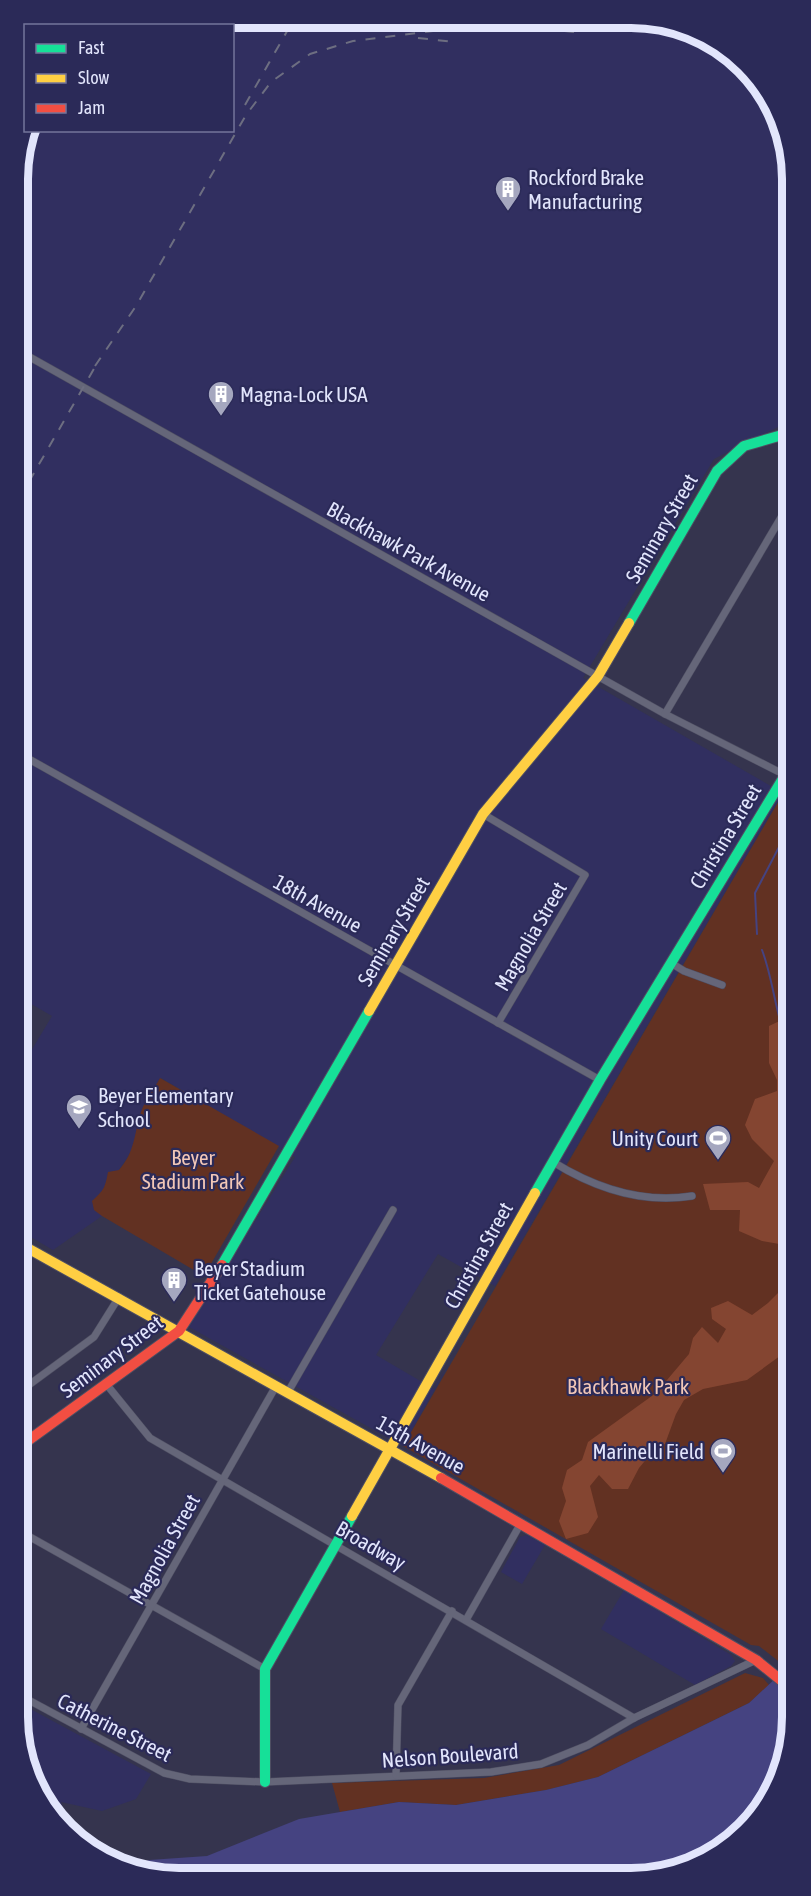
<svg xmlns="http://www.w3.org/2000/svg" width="811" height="1896" font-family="'Asap Condensed',sans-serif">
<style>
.built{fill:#312f60}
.green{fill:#623122}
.forest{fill:#844531}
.water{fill:#454381}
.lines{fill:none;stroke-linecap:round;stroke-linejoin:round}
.stream{stroke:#454381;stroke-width:2}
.street-casing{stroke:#4e4e62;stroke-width:8}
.fast-casing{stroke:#4e4e62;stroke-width:12}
.slow-casing{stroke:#4e4e62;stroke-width:12}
.jam-casing{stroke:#4e4e62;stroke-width:12}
.street{stroke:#656679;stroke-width:7}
.fast{stroke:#16e098;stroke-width:10}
.slow{stroke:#ffcf43;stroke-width:10}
.jam{stroke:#f24e42;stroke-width:10}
.rail{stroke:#6d6e81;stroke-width:2;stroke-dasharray:10 10;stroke-linecap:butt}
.labels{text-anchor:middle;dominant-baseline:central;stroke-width:4.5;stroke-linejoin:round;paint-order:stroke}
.poi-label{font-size:21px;fill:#e2e5fc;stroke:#2b2a58;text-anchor:start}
.street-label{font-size:21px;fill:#e2e5fc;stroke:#2b2a58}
.park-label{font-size:21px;fill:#f2c7b7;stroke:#2b2a58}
.rim{fill:none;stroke:#e2e5fc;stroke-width:8}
</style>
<rect width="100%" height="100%" fill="#35344e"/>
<g class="built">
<polygon points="179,18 663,21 746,65 788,138 788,422 714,459 583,678 783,793 495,1286 438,1254 376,1355 434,1389 458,1348 403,1446 189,1327 295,1157 161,1078 142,1111 133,1149 119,1170 121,1183 102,1216 53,1250 22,1232 21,1068 52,1016 21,998 18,168 29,131 232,130 232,26 141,25"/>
<polygon points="527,1535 545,1545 522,1584 501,1572 520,1537"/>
<polygon points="624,1590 731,1655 735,1661 731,1666 695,1685 601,1629"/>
<polygon points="23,1705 151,1774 136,1799 102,1811 61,1802 68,1830 23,1758"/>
</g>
<g class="green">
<polygon points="788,785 792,1663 787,1668 759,1646 751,1645 403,1446"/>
<path d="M160,1078L279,1146L204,1276L102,1216L94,1210L92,1201C104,1190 105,1188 108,1172L119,1170C135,1152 134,1134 141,1112C145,1100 154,1089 160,1078Z"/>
<polygon points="745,1673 763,1678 769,1685 749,1703 598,1777 546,1790 456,1805 399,1802 340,1812 332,1783 484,1778 559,1765"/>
</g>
<g class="forest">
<polygon points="790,1016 791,1178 788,1180 791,1246 762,1241 739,1231 740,1210 710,1210 703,1184 748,1182 759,1188 774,1161 752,1139 745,1125 755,1099 777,1091 777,1080 769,1063 769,1026"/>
<polygon points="791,1280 791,1348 747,1380 703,1389 684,1400 676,1414 665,1444 654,1450 639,1468 628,1489 612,1489 599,1475 590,1486 598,1517 588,1533 566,1539 559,1521 566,1501 562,1488 567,1470 582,1460 588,1442 656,1393 689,1354 693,1338 702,1327 718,1343 726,1329 712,1319 711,1308 728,1301 752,1315 768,1303"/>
</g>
<polygon class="water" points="792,1663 793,1728 781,1778 753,1823 673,1873 148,1875 129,1866 149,1860 207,1856 299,1819 399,1802 456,1805 546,1790 598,1777 749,1703"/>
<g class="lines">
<g class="stream">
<polyline points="757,934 755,893 790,826"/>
<path d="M762,950C774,981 775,1017 790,1047"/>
</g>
<g class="street-casing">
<g id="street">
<polyline points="633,21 690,35"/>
<polyline points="19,351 665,714 787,776"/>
<polyline points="665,714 789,504"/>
<polyline points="20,754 600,1080"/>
<polyline points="483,814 585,875 498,1023"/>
<polyline points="783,906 786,998 790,1018"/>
<polyline points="671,963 684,971 722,985"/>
<path d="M553,1162C595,1188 642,1204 692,1196"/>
<polyline points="107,1385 150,1438 634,1718"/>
<polyline points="22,1390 94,1337 119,1297"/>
<polyline points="288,1392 393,1210"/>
<polyline points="23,1533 265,1669"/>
<polyline points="466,1620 521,1523"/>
<polyline points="23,1697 164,1773 190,1779 265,1782 491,1772 541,1764 588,1745 634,1718 756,1660"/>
<polyline points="81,1729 276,1386"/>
<polyline points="396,1775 398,1705 452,1611"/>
</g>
</g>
<g class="fast-casing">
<g id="fast">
<polyline points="629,623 717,471 744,446 789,433"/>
<polyline points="535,1193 600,1080 790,767"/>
<polyline points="222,1265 369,1011"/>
<polyline points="265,1782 265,1669 352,1516"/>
</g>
</g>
<g class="slow-casing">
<g id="slow">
<polyline points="369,1011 483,814 598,676 629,623"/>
<polyline points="22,1245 441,1478"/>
<polyline points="352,1516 535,1193"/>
</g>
</g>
<g class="jam-casing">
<g id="jam">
<polyline points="22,1445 179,1331 222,1265"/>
<polyline points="441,1478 756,1660 793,1690"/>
</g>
</g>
<use href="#street" class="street"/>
<use href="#fast" class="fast"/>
<use href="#slow" class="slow"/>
<use href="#jam" class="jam"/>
<g class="rail">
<polyline points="418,38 454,42"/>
<polyline points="245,105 294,19"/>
<polyline points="95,366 136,306 246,115 271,82 310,54 353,41 450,29 536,28 574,32"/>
<polyline points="19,499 99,360"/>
</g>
</g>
<defs>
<g id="building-pin" transform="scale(1.35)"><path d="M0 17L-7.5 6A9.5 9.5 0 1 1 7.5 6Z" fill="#a5a7bf" stroke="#2b2a58"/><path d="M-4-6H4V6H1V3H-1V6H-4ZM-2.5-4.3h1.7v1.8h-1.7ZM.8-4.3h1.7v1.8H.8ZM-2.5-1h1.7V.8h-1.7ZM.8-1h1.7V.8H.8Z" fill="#fff"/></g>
<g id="school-pin" transform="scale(1.35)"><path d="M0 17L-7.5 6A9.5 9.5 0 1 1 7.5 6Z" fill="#a5a7bf" stroke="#2b2a58"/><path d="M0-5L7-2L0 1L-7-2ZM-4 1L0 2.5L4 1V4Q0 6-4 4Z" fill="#fff"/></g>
<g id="stadium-pin" transform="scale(1.35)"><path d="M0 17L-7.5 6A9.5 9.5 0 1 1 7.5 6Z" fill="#a5a7bf" stroke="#2b2a58"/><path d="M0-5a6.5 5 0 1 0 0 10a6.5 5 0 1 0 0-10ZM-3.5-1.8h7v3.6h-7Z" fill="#fff"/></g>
</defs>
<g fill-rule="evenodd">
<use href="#building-pin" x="508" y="189"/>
<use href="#building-pin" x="221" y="394"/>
<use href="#school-pin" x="79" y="1107"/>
<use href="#stadium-pin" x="718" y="1138"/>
<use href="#building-pin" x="174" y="1280"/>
<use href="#stadium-pin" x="723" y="1451"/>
</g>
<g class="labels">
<g class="poi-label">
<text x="528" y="177">Rockford Brake<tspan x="528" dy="24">Manufacturing</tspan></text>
<text x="240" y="394">Magna-Lock USA</text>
<text x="98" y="1095">Beyer Elementary<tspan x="98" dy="24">School</tspan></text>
<text x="698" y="1138" text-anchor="end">Unity Court</text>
<text x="194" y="1268">Beyer Stadium<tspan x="194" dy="24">Ticket Gatehouse</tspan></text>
<text x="704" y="1451" text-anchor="end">Marinelli Field</text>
</g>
<g class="street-label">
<text transform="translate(661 528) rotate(-60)">Seminary Street</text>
<text transform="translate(409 551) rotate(29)">Blackhawk Park Avenue</text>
<text transform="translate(725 836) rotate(-59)">Christina Street</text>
<text transform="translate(318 903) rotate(29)">18th Avenue</text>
<text transform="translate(393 931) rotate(-60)">Seminary Street</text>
<text transform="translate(530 936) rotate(-60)">Magnolia Street</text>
<text transform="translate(478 1255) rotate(-61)">Christina Street</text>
<text transform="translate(111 1356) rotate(-37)">Seminary Street</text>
<text transform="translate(421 1444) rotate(29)">15th Avenue</text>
<text transform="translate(371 1545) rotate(30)">Broadway</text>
<text transform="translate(164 1549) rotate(-61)">Magnolia Street</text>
<text transform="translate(115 1727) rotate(27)">Catherine Street</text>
<text transform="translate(450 1755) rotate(-4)">Nelson Boulevard</text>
</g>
<g class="park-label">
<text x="193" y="1157">Beyer<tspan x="193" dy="24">Stadium Park</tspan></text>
<text x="628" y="1386">Blackhawk Park</text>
</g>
</g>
<path d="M0 0H811V1896H0ZM179 28H631A151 151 0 0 1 782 179V1717A151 151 0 0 1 631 1868H179A151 151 0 0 1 28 1717V179A151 151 0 0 1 179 28Z" fill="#2b2a58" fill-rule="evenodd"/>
<path class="rim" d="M179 28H631A151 151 0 0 1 782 179V1717A151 151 0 0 1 631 1868H179A151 151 0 0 1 28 1717V179A151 151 0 0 1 179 28Z"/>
<rect x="24" y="24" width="210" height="108" fill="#2b2a58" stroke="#74759a" stroke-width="1.5"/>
<rect x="36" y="44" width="30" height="9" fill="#16e098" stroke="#74759a" stroke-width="1.5"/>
<text x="78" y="54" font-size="18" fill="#e2e5fc">Fast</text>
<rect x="36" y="74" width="30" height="9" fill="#ffcf43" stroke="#74759a" stroke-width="1.5"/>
<text x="78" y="84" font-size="18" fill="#e2e5fc">Slow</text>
<rect x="36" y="104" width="30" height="9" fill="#f24e42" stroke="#74759a" stroke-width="1.5"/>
<text x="78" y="114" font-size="18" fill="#e2e5fc">Jam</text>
</svg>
